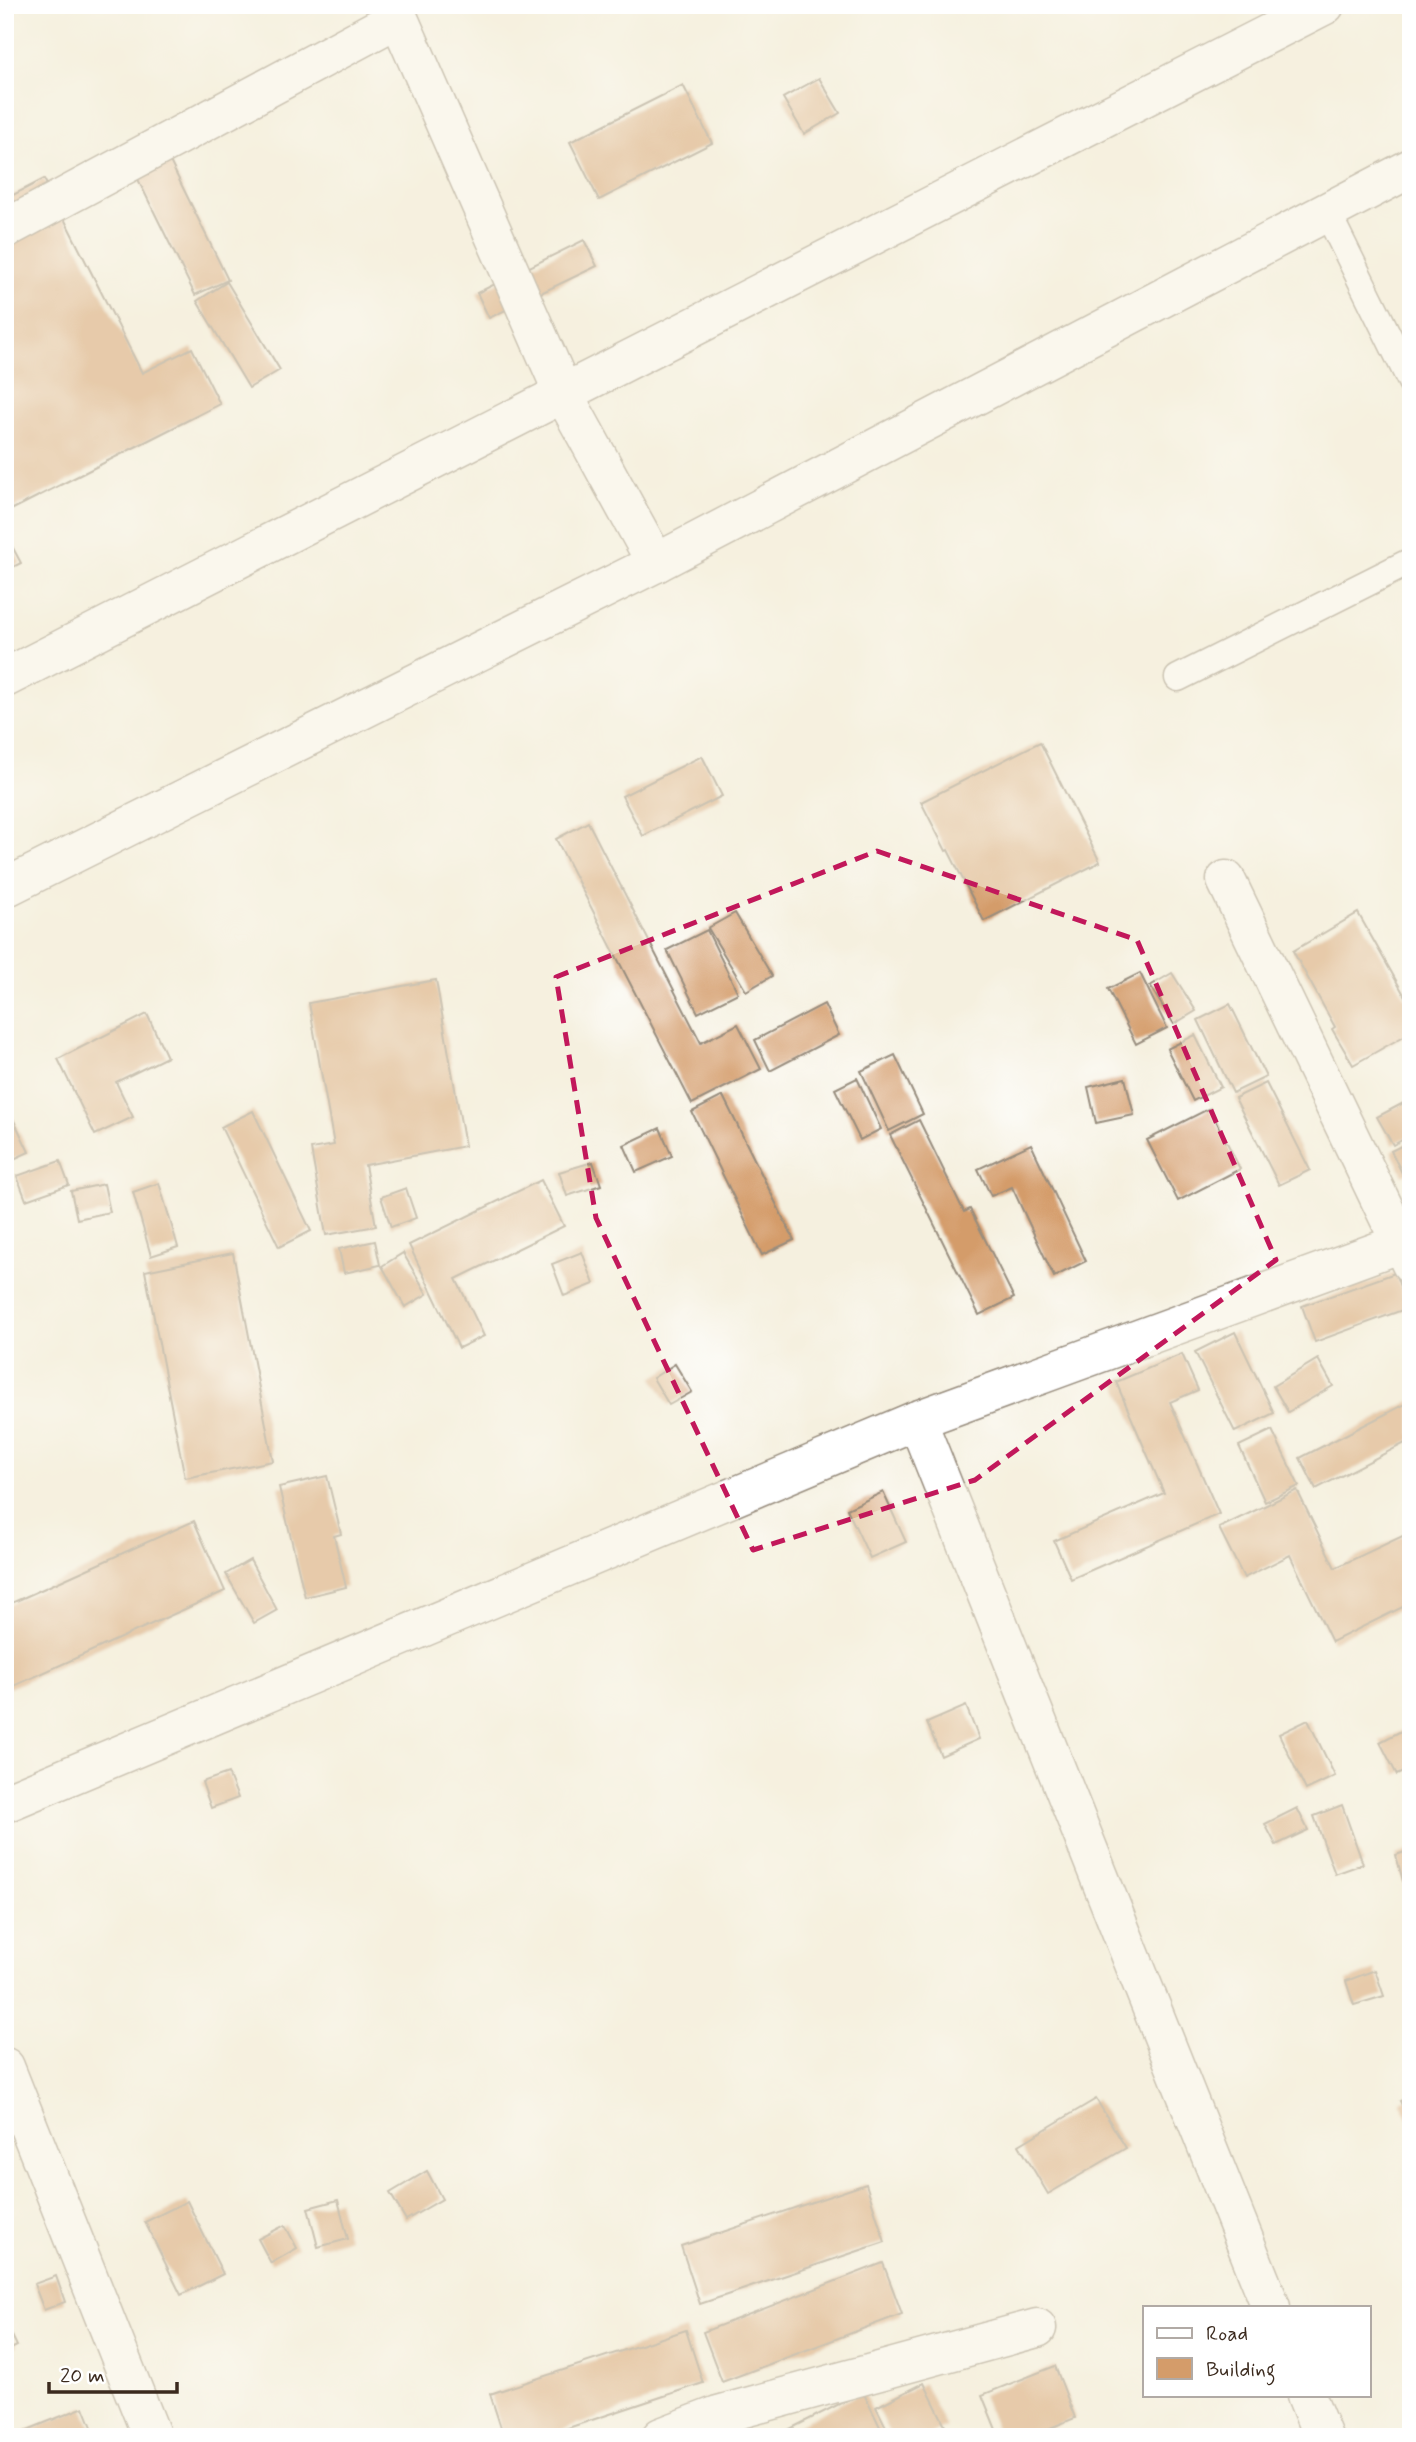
<svg xmlns="http://www.w3.org/2000/svg" width="1416" height="2442" font-family="Mynerve,sans-serif">
<style>
.building{fill:#d49c6a}
.lines{fill:none;stroke-linecap:round;stroke-linejoin:round}
.service-casing{stroke:#988d7e;stroke-width:29}
.minor-casing{stroke:#988d7e;stroke-width:41}
.tertiary-casing{stroke:#988d7e;stroke-width:41}
.service{stroke:#fff;stroke-width:26}
.minor{stroke:#fff;stroke-width:38}
.tertiary{stroke:#fff;stroke-width:38}
.marked{fill:none;stroke:#c2185b;stroke-width:5;stroke-dasharray:14 9;stroke-linejoin:round}
</style>
<rect width="100%" height="100%" fill="#fff"/>
<filter id="ink" filterUnits="userSpaceOnUse"><feTurbulence type="fractalNoise" baseFrequency=".0143" numOctaves="2"/><feDisplacementMap in="SourceGraphic" scale="14" xChannelSelector="R" yChannelSelector="G"/><feConvolveMatrix kernelMatrix="1 2 1 2 8 2 1 2 1" color-interpolation-filters="sRGB"/></filter>
<filter id="wash" filterUnits="userSpaceOnUse"><feTurbulence type="fractalNoise" baseFrequency=".00686" numOctaves="4" result="noise"/><feDisplacementMap in="SourceGraphic" scale="28" xChannelSelector="R" yChannelSelector="G"/><feGaussianBlur stdDeviation="1.57" result="paint"/><feColorMatrix in="noise" values="0 0 0 0 0 0 0 0 0 0 0 0 0 0 0 0 0 1.4 0 .05"/><feComposite in="paint" operator="in"/></filter>
<g filter="url(#wash)">
<rect width="100%" height="100%" fill="#f5f0df"/>
<g id="blocks">
<g class="building">
<polygon points="819,78 840,113 804,134 783,98"/>
<polygon points="683,85 712,143 599,200 570,142"/>
<polygon points="163,147 228,280 195,295 130,163"/>
<polygon points="44,179 142,373 192,348 220,404 5,513 5,199"/>
<polygon points="584,240 597,266 489,318 477,293"/>
<polygon points="227,282 280,370 249,388 197,301"/>
<polygon points="5,533 21,563 5,571"/>
<polygon points="1040,742 1100,862 984,921 948,850 946,851 921,802"/>
<polygon points="702,756 722,796 643,836 622,796"/>
<polygon points="588,822 701,1043 738,1024 761,1069 692,1104 556,839"/>
<polygon points="735,913 772,976 746,991 708,928"/>
<polygon points="1358,913 1411,1007 1411,1032 1353,1065 1332,1029 1335,1027 1293,951"/>
<polygon points="707,930 738,993 698,1013 667,950"/>
<polygon points="1140,973 1167,1028 1136,1044 1108,989"/>
<polygon points="1172,973 1196,1011 1174,1024 1150,986"/>
<polygon points="436,980 465,1146 365,1165 376,1226 326,1235 311,1149 334,1145 309,1003"/>
<polygon points="824,1004 839,1035 770,1071 755,1040"/>
<polygon points="1230,1004 1266,1077 1233,1093 1198,1020"/>
<polygon points="147,1014 167,1057 116,1082 133,1117 95,1135 58,1059"/>
<polygon points="1195,1035 1221,1087 1193,1101 1167,1049"/>
<polygon points="895,1055 923,1114 889,1131 861,1071"/>
<polygon points="857,1078 881,1129 860,1140 835,1089"/>
<polygon points="1125,1078 1134,1115 1096,1123 1088,1087"/>
<polygon points="1266,1083 1310,1170 1279,1185 1235,1098"/>
<polygon points="723,1096 794,1240 762,1255 692,1112"/>
<polygon points="1411,1099 1411,1135 1393,1145 1377,1117"/>
<polygon points="5,1102 29,1152 5,1163"/>
<polygon points="1210,1108 1240,1169 1178,1201 1147,1140"/>
<polygon points="253,1111 311,1231 279,1247 221,1127"/>
<polygon points="919,1120 964,1212 970,1209 1014,1298 979,1315 890,1135"/>
<polygon points="660,1128 672,1156 636,1172 624,1145"/>
<polygon points="1411,1141 1411,1172 1403,1175 1391,1151"/>
<polygon points="1031,1144 1086,1261 1054,1277 1012,1187 991,1196 978,1169"/>
<polygon points="60,1161 69,1185 26,1200 17,1176"/>
<polygon points="593,1162 601,1185 567,1196 559,1172"/>
<polygon points="541,1180 564,1226 456,1279 484,1336 459,1348 409,1245"/>
<polygon points="159,1183 178,1247 151,1256 133,1192"/>
<polygon points="104,1184 110,1212 77,1219 71,1191"/>
<polygon points="406,1188 416,1218 391,1227 381,1197"/>
<polygon points="375,1241 380,1265 344,1273 339,1249"/>
<polygon points="582,1252 594,1284 564,1296 552,1264"/>
<polygon points="233,1253 273,1461 185,1478 145,1271"/>
<polygon points="403,1253 427,1294 405,1307 382,1266"/>
<polygon points="1395,1273 1408,1308 1315,1342 1302,1306"/>
<polygon points="1235,1332 1274,1413 1235,1432 1195,1352"/>
<polygon points="1182,1354 1198,1390 1170,1402 1219,1514 1071,1579 1054,1541 1164,1493 1116,1382"/>
<polygon points="1318,1359 1333,1386 1288,1412 1273,1386"/>
<polygon points="675,1364 692,1392 669,1405 653,1378"/>
<polygon points="1411,1401 1411,1440 1316,1489 1300,1458"/>
<polygon points="1272,1430 1299,1486 1265,1502 1239,1446"/>
<polygon points="327,1476 341,1534 334,1536 346,1587 305,1597 279,1487"/>
<polygon points="1297,1490 1335,1568 1411,1532 1411,1603 1332,1642 1290,1555 1244,1578 1219,1528"/>
<polygon points="883,1492 906,1542 870,1558 847,1509"/>
<polygon points="194,1521 225,1591 5,1690 5,1606"/>
<polygon points="250,1560 277,1610 254,1623 226,1574"/>
<polygon points="966,1706 979,1739 941,1756 927,1723"/>
<polygon points="1308,1720 1335,1776 1306,1790 1279,1734"/>
<polygon points="1411,1726 1411,1768 1397,1775 1380,1742"/>
<polygon points="228,1773 238,1798 211,1808 202,1782"/>
<polygon points="1342,1805 1363,1864 1335,1874 1314,1816"/>
<polygon points="1297,1808 1308,1830 1276,1845 1265,1824"/>
<polygon points="1411,1850 1411,1900 1408,1900 1396,1855"/>
<polygon points="1375,1970 1384,1996 1354,2005 1346,1981"/>
<polygon points="1411,2096 1411,2123 1400,2101"/>
<polygon points="1096,2099 1126,2148 1048,2194 1019,2145"/>
<polygon points="427,2171 442,2199 406,2220 390,2193"/>
<polygon points="866,2184 885,2242 700,2304 681,2246"/>
<polygon points="338,2200 348,2239 318,2247 308,2208"/>
<polygon points="187,2201 223,2274 181,2295 145,2222"/>
<polygon points="285,2225 297,2248 271,2263 258,2239"/>
<polygon points="883,2263 902,2314 722,2382 703,2332"/>
<polygon points="56,2276 65,2302 44,2310 34,2284"/>
<polygon points="5,2321 17,2346 5,2352"/>
<polygon points="686,2330 703,2383 541,2437 504,2437 490,2394"/>
<polygon points="1055,2366 1075,2418 1028,2437 999,2437 982,2395"/>
<polygon points="924,2383 946,2427 926,2437 891,2437 876,2407"/>
<polygon points="863,2392 885,2437 774,2437"/>
<polygon points="5,2402 16,2419 5,2426"/>
<polygon points="84,2407 96,2437 10,2437"/>
</g>
</g>
</g>
<g filter="url(#ink)">
<use href="#blocks" fill-opacity="0" stroke="#988d7e" stroke-width="2"/>
<g class="lines">
<g class="service-casing">
<g id="service">
<polyline points="1327,212 1411,382"/>
<polyline points="1178,678 1411,561"/>
</g>
</g>
<g class="minor-casing">
<g id="minor">
<polyline points="393,5 564,395 656,563"/>
<polyline points="5,229 398,18"/>
<polyline points="1226,880 1411,1264"/>
<polyline points="917,1420 1271,2307"/>
<polyline points="5,1803 917,1420 1401,1243"/>
<polyline points="5,2067 152,2437"/>
<polyline points="1306,2395 1323,2437"/>
<polyline points="661,2437 718,2415 1037,2328"/>
</g>
</g>
<g class="tertiary-casing">
<g id="tertiary">
<polyline points="5,678 1325,5"/>
<polyline points="5,888 656,563 1411,168"/>
</g>
</g>
<use href="#service" class="service"/>
<use href="#minor" class="minor"/>
<use href="#tertiary" class="tertiary"/>
</g>
</g>
<path d="M0 0H1416V2442H0ZM877,851L1137,940L1276,1260L975,1480L753,1550L596,1218L556,977Z" fill="#f5f0df" fill-opacity=".55" fill-rule="evenodd"/>
<path class="marked" d="M877,851L1137,940L1276,1260L975,1480L753,1550L596,1218L556,977Z"/>
<rect width="1416" height="2442" fill="none" stroke="#fff" stroke-width="28"/>
<rect x="1143" y="2306" width="228" height="91" fill="#ffffff" stroke="#b1aaa5" stroke-width="2"/>
<rect x="1157" y="2328" width="35" height="10" fill="#ffffff" stroke="#b1aaa5" stroke-width="2"/>
<text x="1206" y="2340" font-size="21" fill="#3b2a1e">Road</text>
<rect x="1157" y="2358" width="35" height="21" fill="#d49c6a" stroke="#b1aaa5" stroke-width="2"/>
<text x="1206" y="2376" font-size="21" fill="#3b2a1e">Building</text>
<path d="M49 2382v10h128v-10" fill="none" stroke="#3b2a1e" stroke-width="3.5"/>
<text x="60" y="2382" font-size="21" fill="#3b2a1e" stroke="#ffffff" stroke-width="5" paint-order="stroke">20 m</text>
</svg>
